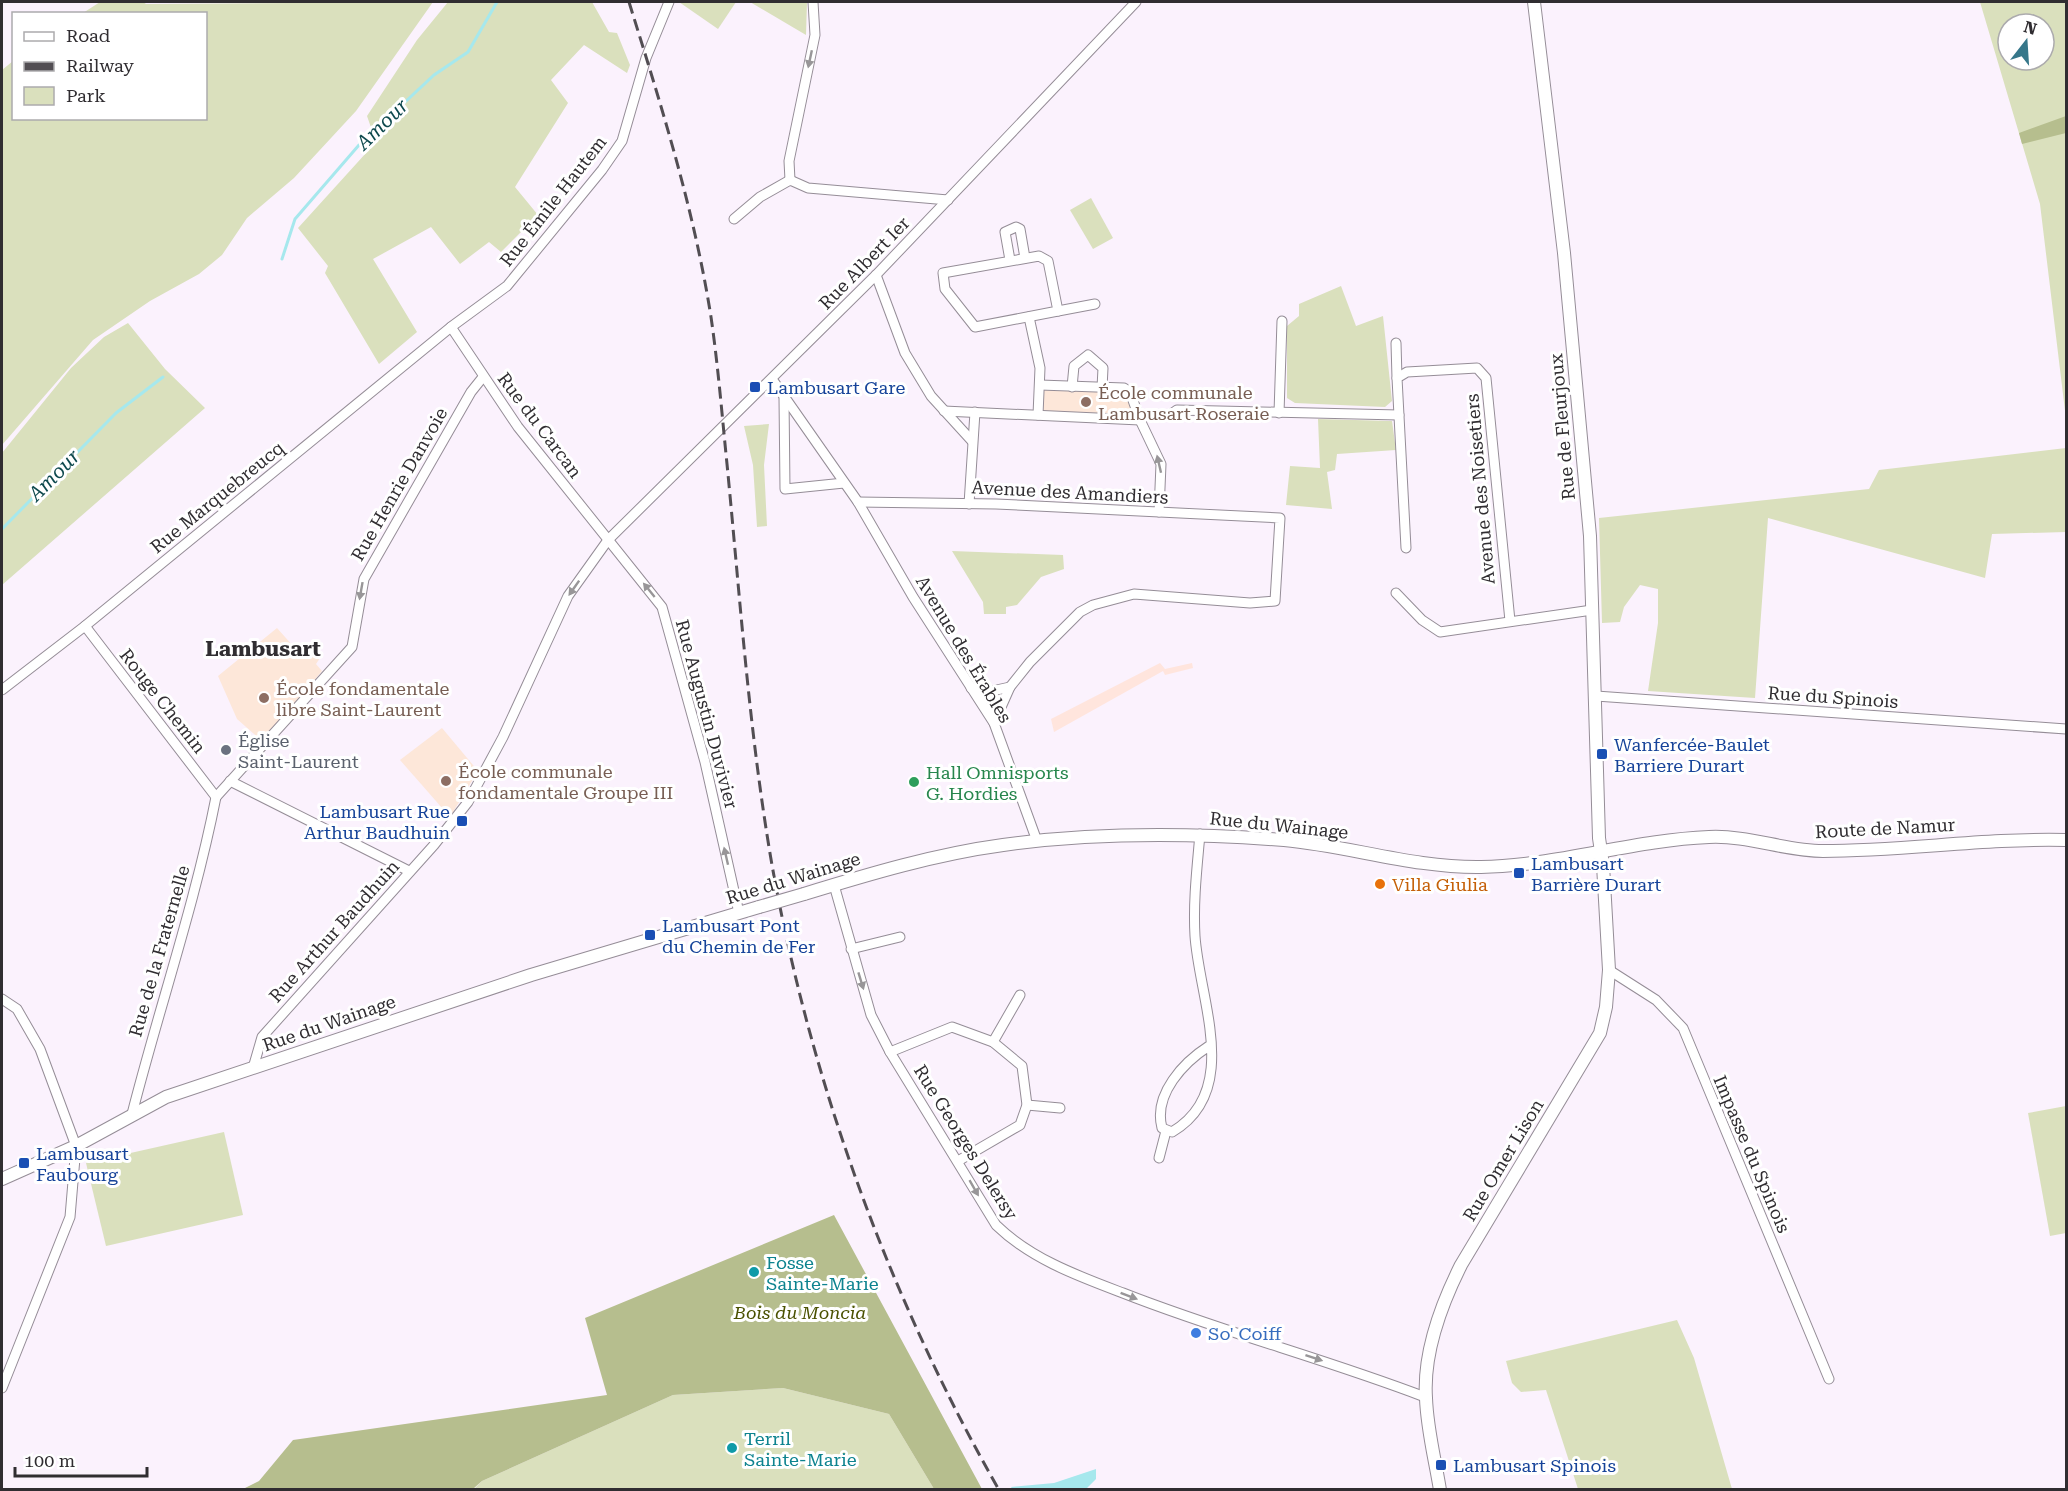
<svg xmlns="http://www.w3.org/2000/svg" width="2068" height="1491" font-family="'Roboto Serif',serif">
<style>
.industrial{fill:#ffe5dd}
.education{fill:#fde7d9}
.green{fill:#dae0bd;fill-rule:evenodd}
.forest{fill:#b6be8e}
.water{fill:#a6e8ed}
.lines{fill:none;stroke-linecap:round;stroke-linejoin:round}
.stream{stroke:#a6e8ed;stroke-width:3}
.street-casing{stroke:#958d97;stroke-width:11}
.secondary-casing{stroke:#958d97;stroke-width:14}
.street{stroke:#fff;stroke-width:9}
.secondary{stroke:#fff;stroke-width:12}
.rail{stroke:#524e53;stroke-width:3;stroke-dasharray:12 6;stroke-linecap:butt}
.secondary-bridge-casing{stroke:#958d97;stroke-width:14;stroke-linecap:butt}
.secondary-bridge{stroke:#fff;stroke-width:12}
.oneway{fill:#989698}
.transit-dot{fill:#1a4fb4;stroke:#fff;stroke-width:2}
.education-dot{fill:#8d6e63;stroke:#fff;stroke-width:2}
.worship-dot{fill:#6b7280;stroke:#fff;stroke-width:2}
.leisure-dot{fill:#2e9e5b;stroke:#fff;stroke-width:2}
.food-dot{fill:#e8710a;stroke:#fff;stroke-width:2}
.culture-dot{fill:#0f9aa8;stroke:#fff;stroke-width:2}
.shop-dot{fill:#3f7fe0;stroke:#fff;stroke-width:2}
.labels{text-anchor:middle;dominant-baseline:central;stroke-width:6;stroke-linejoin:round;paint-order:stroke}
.street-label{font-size:18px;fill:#302d31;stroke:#fff}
.transit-label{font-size:18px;fill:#164399;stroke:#fff;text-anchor:start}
.education-label{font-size:18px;fill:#785e54;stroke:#fff;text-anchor:start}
.worship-label{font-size:18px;fill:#5b616d;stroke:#fff;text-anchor:start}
.leisure-label{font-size:18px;fill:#27864d;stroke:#fff;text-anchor:start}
.food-label{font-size:18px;fill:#c56008;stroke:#fff;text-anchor:start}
.culture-label{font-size:18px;fill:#0d838f;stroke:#fff;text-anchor:start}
.park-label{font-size:18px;font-style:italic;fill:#4a5100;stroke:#fff}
.shop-label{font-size:18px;fill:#366cbe;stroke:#fff;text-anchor:start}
.water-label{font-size:20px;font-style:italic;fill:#0e494e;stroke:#fff}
.quarter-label{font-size:21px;font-weight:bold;fill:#302d31;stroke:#fff}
</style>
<rect width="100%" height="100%" fill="#fbf2fd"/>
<polygon class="industrial" points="1160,663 1165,669 1192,663 1193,668 1165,675 1163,671 1054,732 1051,719"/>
<g class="education">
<polygon points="1043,389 1125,392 1134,415 1042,411"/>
<polygon points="277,628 302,656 313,649 320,658 316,664 322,671 263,742 237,719 218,676"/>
<polygon points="442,728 478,771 450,817 400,760"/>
</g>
<g class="green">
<polygon points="100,2 143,2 146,4 433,2 356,111 294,178 247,218 222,255 199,274 150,301 93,340 2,445 2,70 13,61 14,118 206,118 206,14 83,13"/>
<polygon points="448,2 592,2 609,32 617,33 630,65 627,73 584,45 551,80 568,103 515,187 538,215 501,252 489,242 460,264 431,227 373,259 417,332 379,364 325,273 328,266 298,228 376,142 367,116 417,40"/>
<polygon points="679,2 736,2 718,29"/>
<polygon points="750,2 807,2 806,35"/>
<path d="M1980,2H2066V419L2040,204ZM2008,24H2044V60H2008Z"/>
<polygon points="1091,198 1113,238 1093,249 1070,210"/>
<polygon points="1341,286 1356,326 1383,316 1392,401 1385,407 1295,403 1287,398 1287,326 1299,316 1299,304"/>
<polygon points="128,323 165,369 205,408 2,585 2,453 71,368 104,337"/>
<polygon points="1318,419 1392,421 1396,450 1337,454 1335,470 1327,472 1332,509 1286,505 1290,466 1320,468"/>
<polygon points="769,424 764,465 767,526 757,527 753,465 744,426"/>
<polygon points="2066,448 2066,532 1992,534 1985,578 1768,518 1755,698 1648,691 1658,623 1658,589 1640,585 1624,607 1620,622 1602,623 1599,518 1869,489 1879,470"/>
<polygon points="952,551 1063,555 1064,569 1041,577 1017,605 1006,607 1006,614 984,614 983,602"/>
<polygon points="2066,1106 2066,1233 2050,1236 2028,1113"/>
<polygon points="224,1132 243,1215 106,1246 86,1163"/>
<polygon points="1677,1320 1694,1358 1732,1489 1578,1489 1546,1390 1521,1392 1512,1383 1506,1361"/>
<polygon points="783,1388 889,1414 934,1489 473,1490 482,1481 673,1395"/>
</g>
<g class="forest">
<polygon points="2066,116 2066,133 2022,144 2019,133"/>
<polygon points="834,1215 982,1489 934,1489 889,1414 783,1388 673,1395 482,1481 473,1489 243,1489 259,1481 293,1440 607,1395 585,1318"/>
</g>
<polygon class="water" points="1096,1469 1096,1479 1086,1489 1013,1490 1011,1487 1054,1483"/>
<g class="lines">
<g class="stream">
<polyline points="282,259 295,219 359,145 434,75 468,52 497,2"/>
<polyline points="2,529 116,413 163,377"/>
</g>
<g class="street-casing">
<g id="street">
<polyline points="790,180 789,161 815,35 813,2"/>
<polyline points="734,219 760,197 790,180 808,188 948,200"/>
<polygon points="1039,256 1048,261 1058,311 975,327 945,289 943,273"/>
<polyline points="1010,260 1005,232 1016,227 1020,229 1025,258"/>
<polyline points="876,275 905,353 931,396 972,441"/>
<polyline points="1058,311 1095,304"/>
<polyline points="1029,317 1040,368 1038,415"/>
<polyline points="451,327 518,427 662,607 705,762 739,913"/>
<polyline points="1396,343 1397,378"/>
<polyline points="772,379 858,502 913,597 994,723 1037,841"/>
<polyline points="1040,385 1124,388 1130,392 1140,420 1161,464 1159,512"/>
<polyline points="1072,387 1074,366 1088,355 1103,368 1102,388"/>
<polyline points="784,398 785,489 844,483"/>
<polyline points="944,411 1140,420"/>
<polyline points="1279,413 1282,321"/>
<polyline points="1170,415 1177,410 1399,415"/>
<polyline points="858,502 996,504 1280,518 1275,601 1250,603 1134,594 1093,605 1080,612 1030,662 1010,687 994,723"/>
<polyline points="969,504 975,412"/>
<polyline points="1406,548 1397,378 1407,372 1477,368 1486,378 1510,621"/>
<polyline points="1396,593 1422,620 1440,632 1592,610"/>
<polyline points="85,626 216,797"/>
<polyline points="971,688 992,691 1010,687"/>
<polyline points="2,690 85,626 451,327 507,286 602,170 622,141 646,58 669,2"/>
<polyline points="1596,696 2066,729"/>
<polyline points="230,781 409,871"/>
<polyline points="216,797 352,647 364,579 471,392 483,377"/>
<path d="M1200,834C1197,868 1193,902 1195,936C1199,999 1242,1091 1172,1132L1162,1128C1153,1094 1184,1062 1209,1046"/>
<path d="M834,885L871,1015L890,1052L996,1225C1031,1259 1078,1276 1123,1293C1222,1332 1326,1359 1425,1397"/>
<polyline points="851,949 900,937"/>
<polyline points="1609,970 1656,1000 1683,1028 1829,1379"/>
<polyline points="2,999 17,1009 40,1049 76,1146 70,1217 2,1388"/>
<polyline points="993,1042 1020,995"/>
<polyline points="890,1052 952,1027 993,1042 1022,1066 1027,1105 1020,1125 958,1161"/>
<polyline points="253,1068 262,1037 434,845 468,802 503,737 568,596 608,540 876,275 1136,2"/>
<polyline points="1027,1105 1060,1108"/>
<path d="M132,1114C159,1008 195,904 216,797"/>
<polyline points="1159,1158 1166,1131"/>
</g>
</g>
<g class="secondary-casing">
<g id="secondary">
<path d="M804,894C869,874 936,854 1003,845C1097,832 1190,833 1284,840C1350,846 1414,868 1481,867C1556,866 1633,840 1709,837C1748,835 1785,851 1823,851C1905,851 1985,838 2066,840"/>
<polyline points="2,1179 76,1146 166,1097 531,975 759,907"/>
<path d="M1440,1490C1435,1459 1427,1429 1426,1398C1423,1353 1441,1305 1461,1265L1600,1033L1606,1007L1609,970L1603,865L1599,838L1590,536L1564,253L1534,2"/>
</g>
</g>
<use href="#street" class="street"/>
<use href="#secondary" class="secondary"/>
<path class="rail" d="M629,2C661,105 694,209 711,317C718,365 722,415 727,464C740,597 749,732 772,865C811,1083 889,1297 999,1490"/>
<g class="secondary-bridge-casing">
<polyline id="secondary-bridge" points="759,907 804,894"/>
</g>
<use href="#secondary-bridge" class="secondary-bridge"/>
</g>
<defs><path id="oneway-solid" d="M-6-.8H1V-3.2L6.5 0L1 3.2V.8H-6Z" transform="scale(1.5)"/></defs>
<g class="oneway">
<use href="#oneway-solid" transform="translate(810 59) rotate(102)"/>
<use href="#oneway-solid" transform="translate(1159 464) rotate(-103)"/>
<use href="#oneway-solid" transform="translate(574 588) rotate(125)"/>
<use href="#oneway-solid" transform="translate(649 590) rotate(-129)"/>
<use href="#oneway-solid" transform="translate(361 591) rotate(100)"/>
<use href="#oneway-solid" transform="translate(726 856) rotate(-103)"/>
<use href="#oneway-solid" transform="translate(861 981) rotate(73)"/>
<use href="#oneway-solid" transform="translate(974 1188) rotate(60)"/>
<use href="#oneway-solid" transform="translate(1129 1296) rotate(21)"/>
<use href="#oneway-solid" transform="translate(1314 1358) rotate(18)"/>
</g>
<g class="transit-dot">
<rect x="749" y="381" width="12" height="12" rx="3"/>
<rect x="1596" y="748" width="12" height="12" rx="3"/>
<rect x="456" y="815" width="12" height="12" rx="3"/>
<rect x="1513" y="867" width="12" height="12" rx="3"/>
<rect x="644" y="929" width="12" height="12" rx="3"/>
<rect x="18" y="1157" width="12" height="12" rx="3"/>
<rect x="1435" y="1459" width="12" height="12" rx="3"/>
</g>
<g class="education-dot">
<circle cx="1086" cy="402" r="6"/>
<circle cx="264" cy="698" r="6"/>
<circle cx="446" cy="781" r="6"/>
</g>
<circle class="worship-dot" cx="226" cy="750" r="6"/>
<circle class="leisure-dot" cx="914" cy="782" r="6"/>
<circle class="food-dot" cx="1380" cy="884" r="6"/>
<g class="culture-dot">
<circle cx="754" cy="1272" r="6"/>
<circle cx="732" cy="1448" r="6"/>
</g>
<circle class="shop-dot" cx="1196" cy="1333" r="6"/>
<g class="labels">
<g class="street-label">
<text transform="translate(553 201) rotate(-52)">Rue Émile Hautem</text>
<text transform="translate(864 263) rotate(-46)">Rue Albert Ier</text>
<text transform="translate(540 425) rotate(53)">Rue du Carcan</text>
<text transform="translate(1562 427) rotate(-95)">Rue de Fleurjoux</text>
<text transform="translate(399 484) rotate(-60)">Rue Henrie Danvoie</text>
<text transform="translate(1480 489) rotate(-95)">Avenue des Noisetiers</text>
<text transform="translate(1070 492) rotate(3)">Avenue des Amandiers</text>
<text transform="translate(217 497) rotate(-39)">Rue Marquebreucq</text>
<text transform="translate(964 649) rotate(59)">Avenue des Érables</text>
<text transform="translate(1833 697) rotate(4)">Rue du Spinois</text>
<text transform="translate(163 701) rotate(52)">Rouge Chemin</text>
<text transform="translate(707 714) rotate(75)">Rue Augustin Duvivier</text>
<text transform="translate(1279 825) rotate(6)">Rue du Wainage</text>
<text transform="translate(1885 828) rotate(-3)">Route de Namur</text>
<text transform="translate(793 878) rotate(-17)">Rue du Wainage</text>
<text transform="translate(334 931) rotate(-48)">Rue Arthur Baudhuin</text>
<text transform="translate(159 951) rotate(-74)">Rue de la Fraternelle</text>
<text transform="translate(329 1023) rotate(-19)">Rue du Wainage</text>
<text transform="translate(966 1142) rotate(58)">Rue Georges Delersy</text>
<text transform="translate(1752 1154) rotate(67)">Impasse du Spinois</text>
<text transform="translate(1503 1160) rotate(-59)">Rue Omer Lison</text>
</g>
<g class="transit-label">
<text x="767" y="387">Lambusart Gare</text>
<text x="1614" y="744">Wanfercée-Baulet<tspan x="1614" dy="21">Barriere Durart</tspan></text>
<text x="450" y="811" text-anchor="end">Lambusart Rue<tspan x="450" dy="21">Arthur Baudhuin</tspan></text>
<text x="1531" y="863">Lambusart<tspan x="1531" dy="21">Barrière Durart</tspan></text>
<text x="662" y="925">Lambusart Pont<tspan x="662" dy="21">du Chemin de Fer</tspan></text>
<text x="36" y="1153">Lambusart<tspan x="36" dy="21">Faubourg</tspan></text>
<text x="1453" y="1465">Lambusart Spinois</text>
</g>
<g class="education-label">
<text x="1098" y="392">École communale<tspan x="1098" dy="21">Lambusart Roseraie</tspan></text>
<text x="276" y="688">École fondamentale<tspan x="276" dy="21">libre Saint-Laurent</tspan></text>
<text x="458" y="771">École communale<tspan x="458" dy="21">fondamentale Groupe III</tspan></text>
</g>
<g class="worship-label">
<text x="238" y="740">Église<tspan x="238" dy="21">Saint-Laurent</tspan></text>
</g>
<g class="leisure-label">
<text x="926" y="772">Hall Omnisports<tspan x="926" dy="21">G. Hordies</tspan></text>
</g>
<g class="food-label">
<text x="1392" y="884">Villa Giulia</text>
</g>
<g class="culture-label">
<text x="766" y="1262">Fosse<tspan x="766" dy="21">Sainte-Marie</tspan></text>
<text x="744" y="1438">Terril<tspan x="744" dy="21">Sainte-Marie</tspan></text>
</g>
<g class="park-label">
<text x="800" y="1312">Bois du Moncia</text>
</g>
<g class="shop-label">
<text x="1208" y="1333">So' Coiff</text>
</g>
<g class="water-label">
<text transform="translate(382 124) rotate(-44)">Amour</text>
<text transform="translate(54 475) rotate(-45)">Amour</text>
</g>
<g class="quarter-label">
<text x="263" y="649">Lambusart</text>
</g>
</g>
<rect width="2068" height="1491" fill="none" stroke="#302d31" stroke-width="6"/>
<rect x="12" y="12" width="195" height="108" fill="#ffffff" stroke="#acabad" stroke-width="1.5"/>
<rect x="24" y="32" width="30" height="9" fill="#ffffff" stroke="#acabad" stroke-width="1.5"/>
<text x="66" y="42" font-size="18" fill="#302d31">Road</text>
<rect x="24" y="62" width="30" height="9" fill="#524e53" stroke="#acabad" stroke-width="1.5"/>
<text x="66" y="72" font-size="18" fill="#302d31">Railway</text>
<rect x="24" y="87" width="30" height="18" fill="#dae0bd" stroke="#acabad" stroke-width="1.5"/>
<text x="66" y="102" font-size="18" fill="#302d31">Park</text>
<g transform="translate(2026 42) rotate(17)"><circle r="28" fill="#ffffff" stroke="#acabad" stroke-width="1.5"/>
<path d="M0-4.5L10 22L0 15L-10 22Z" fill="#36778a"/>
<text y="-9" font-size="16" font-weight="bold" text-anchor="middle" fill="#302d31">N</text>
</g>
<path d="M15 1467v9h132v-9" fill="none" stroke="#302d31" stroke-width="3"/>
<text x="24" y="1467" font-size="18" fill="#302d31" stroke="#ffffff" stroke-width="4.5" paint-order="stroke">100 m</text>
</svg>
